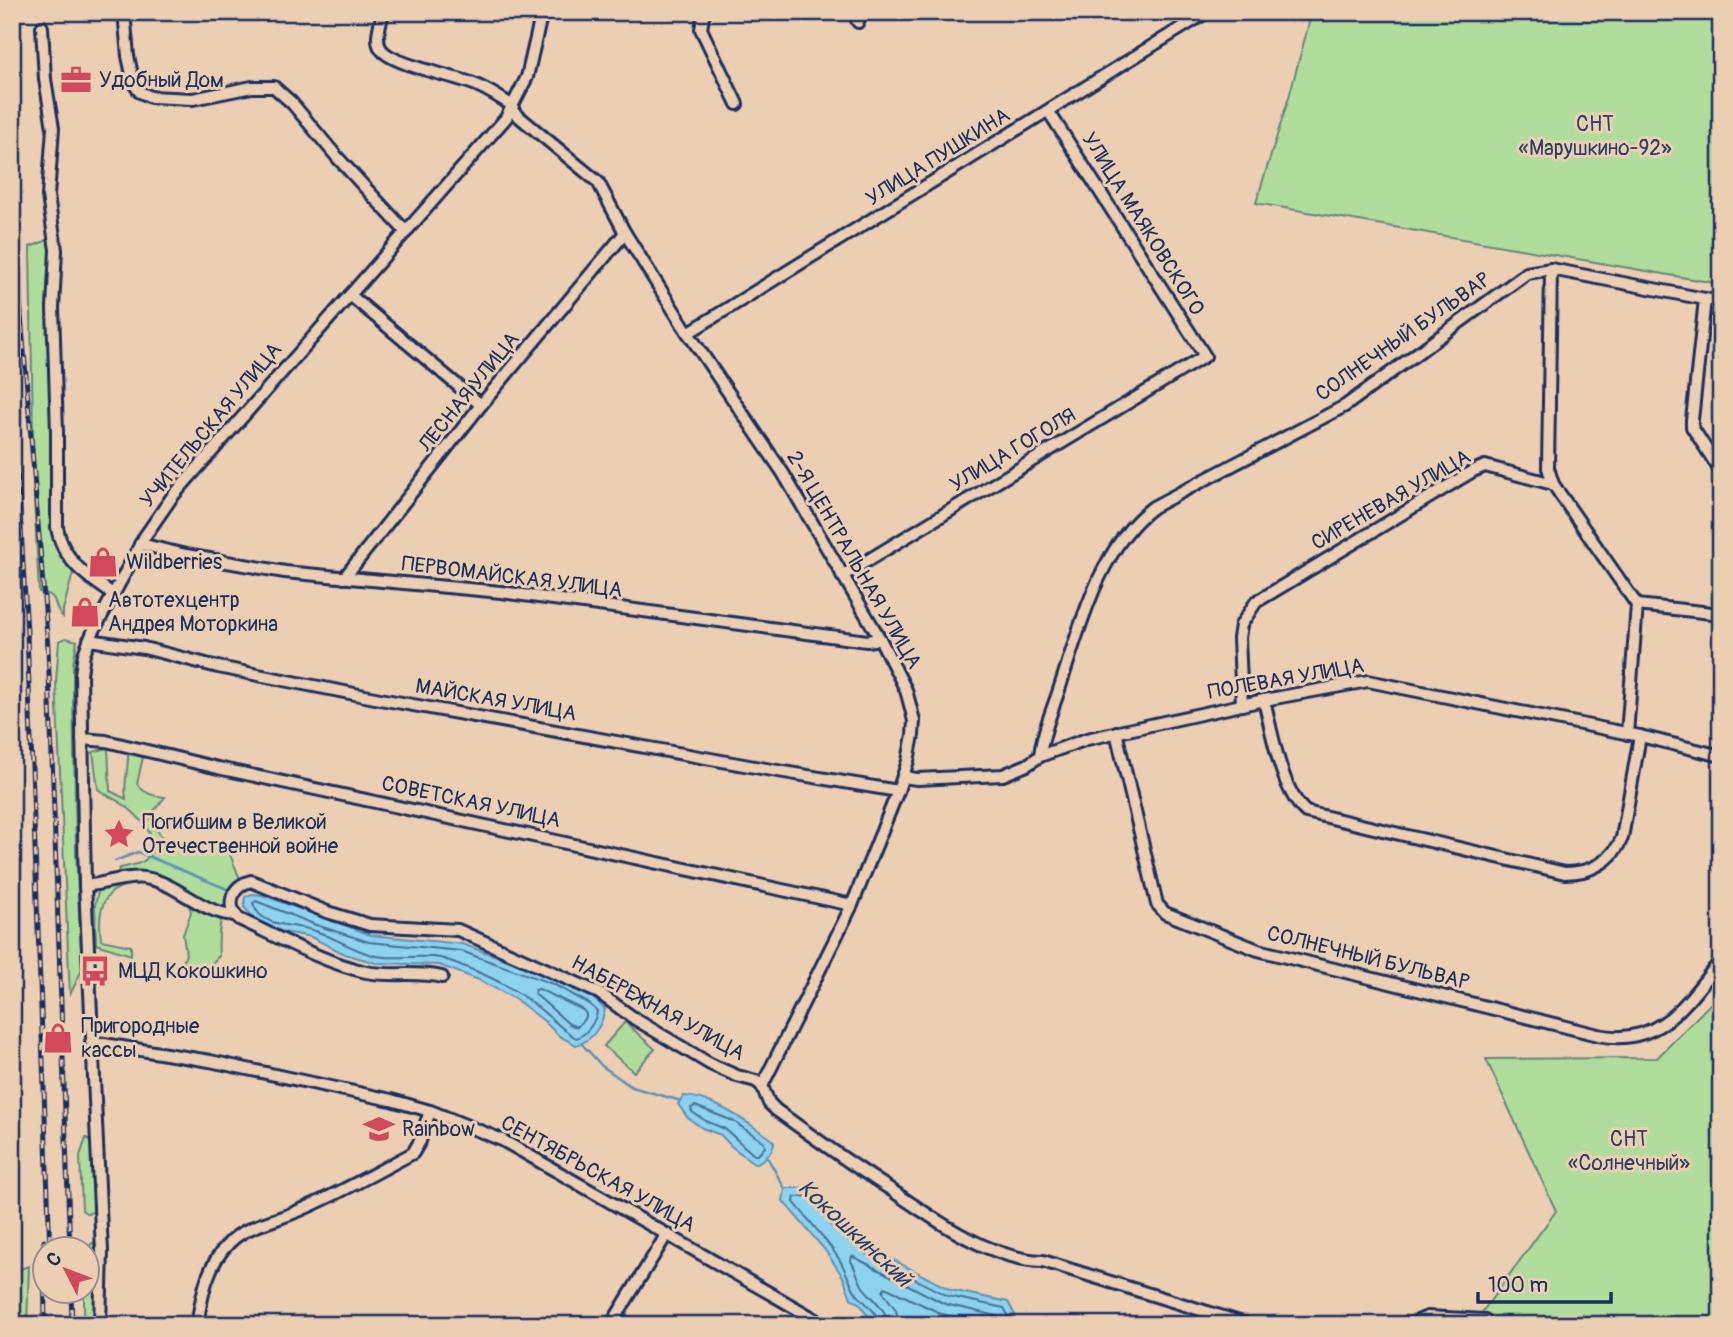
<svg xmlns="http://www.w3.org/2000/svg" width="1733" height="1337" font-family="Pangolin,sans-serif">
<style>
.green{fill:#b0dd9c;stroke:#66867d;stroke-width:2}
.water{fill:#8dd2ee;stroke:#5f91b4;stroke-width:2}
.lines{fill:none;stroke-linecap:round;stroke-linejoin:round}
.shore{stroke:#497098;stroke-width:2}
.stream{stroke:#5f91b4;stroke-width:2.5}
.minor-casing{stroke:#1b2f5e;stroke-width:16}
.minor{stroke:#ecceb3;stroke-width:10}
.rail-casing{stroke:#1b2f5e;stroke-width:5}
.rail{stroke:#ecceb3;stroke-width:2.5;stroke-dasharray:8;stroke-linecap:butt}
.labels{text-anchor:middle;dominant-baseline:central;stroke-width:6;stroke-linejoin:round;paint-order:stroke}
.poi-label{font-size:21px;fill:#1b2f5e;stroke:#ecceb3;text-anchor:start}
.park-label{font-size:21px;fill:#2a4064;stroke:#ecceb3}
.street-label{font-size:21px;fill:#1b2f5e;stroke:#ecceb3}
.water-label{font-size:23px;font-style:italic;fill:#263f6c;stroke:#ecceb3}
</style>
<rect width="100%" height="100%" fill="#ecceb3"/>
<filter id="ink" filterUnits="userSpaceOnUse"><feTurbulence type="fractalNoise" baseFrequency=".0143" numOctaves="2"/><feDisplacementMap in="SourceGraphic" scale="14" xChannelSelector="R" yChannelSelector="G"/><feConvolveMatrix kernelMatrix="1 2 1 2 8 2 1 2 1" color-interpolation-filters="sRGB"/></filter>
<g filter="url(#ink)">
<g class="green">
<polygon points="1312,12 1721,12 1721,284 1256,203 1289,97"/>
<path d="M48,240L51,246L52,528L55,542L73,573L63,610V617C50,605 62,595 39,592L34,497L30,247Z"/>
<polygon points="66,638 77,641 73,664 73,696 76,854 82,969 70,995 56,682 59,641"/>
<path d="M108,748L110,791L126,799C123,783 129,768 128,752L143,757L137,784C145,794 153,796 165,797L149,817C154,824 159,835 165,840C181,852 209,850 227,847L240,879C222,901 217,928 219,956C207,969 197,979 179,974L186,954L183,935L191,912L188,899C174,895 161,887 147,884C142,882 135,884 130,885C100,889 98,915 101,940L131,946V955L96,944L95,905L99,888L109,887L120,868C128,866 139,865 145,860C167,843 136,812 121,803C113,798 105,795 98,789L93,752Z"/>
<polygon points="1721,993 1721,1325 1485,1325 1480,1315 1556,1211 1486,1059 1657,1058"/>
<polygon points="625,1022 655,1049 634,1072 604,1046"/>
<polygon points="86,1138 93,1141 95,1212 86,1213 82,1210 80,1156"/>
<polygon points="94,1242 96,1325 84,1325 84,1292 88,1292 88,1250 85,1249"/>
<polygon points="29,1266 27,1325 12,1325 20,1269"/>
</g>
<g class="water">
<path d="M252,894L262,895L371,935L462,944L555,977L592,997L605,1009C602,1025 593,1041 576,1045L559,1036L544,1021L514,998L479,980L439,965L376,963L345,954L311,937L273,930L257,922L244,907L245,897Z"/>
<path d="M684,1096C715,1098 744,1121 769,1137L774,1142C773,1153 764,1160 755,1164L731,1146L721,1135L702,1128L687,1117L678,1104Z"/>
<path d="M808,1186L826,1203L838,1223L874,1250L951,1290L1008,1302L1015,1315L1014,1325H874L860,1304L851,1298L843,1277L825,1250L783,1201L785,1189C792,1186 798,1190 808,1186Z"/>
</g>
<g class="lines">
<g class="shore">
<path d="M256,901L316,925L369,942L461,951L553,984L588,1003L597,1011C596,1021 586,1036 576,1038C564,1031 557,1023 547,1015C527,997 504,983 480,973C467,968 453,961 440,958C419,954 396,960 376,956C353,951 333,936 312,930C293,924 260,928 253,903Z"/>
<polygon points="539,989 583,1010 586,1014 586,1017 577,1027 569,1024 535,994 535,990"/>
<polygon points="695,1106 733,1121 764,1142 765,1147 758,1155 754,1155 725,1129 706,1121 692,1112 691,1108"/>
<path d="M879,1325C878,1311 865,1304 857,1294C851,1287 845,1268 839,1259C826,1239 809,1221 794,1202L795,1197L808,1196L820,1207L833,1228L870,1256L948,1296L1004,1308L1008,1315V1325"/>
<path d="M888,1325C887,1308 872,1299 863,1287C858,1279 856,1269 851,1261L852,1256L945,1304L997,1316L999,1325"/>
<polyline points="899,1325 896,1310 883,1292 885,1287 942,1314 988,1325"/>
</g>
<g class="stream">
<polyline points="115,861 138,852 227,889"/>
<polyline points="581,1043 602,1066 632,1087 681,1101"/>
<polyline points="766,1155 785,1189"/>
</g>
<g class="minor-casing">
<g id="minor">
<polyline points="124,12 128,56 134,84 140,92 151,97 193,99 252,87 274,87 292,103 337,157 406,232"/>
<path d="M383,12C381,23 374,39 381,49C392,65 451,75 471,83C486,88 500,98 513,106"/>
<polyline points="704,12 701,29 737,104"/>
<polyline points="853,12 858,22"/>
<path d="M42,27L45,79L53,128L48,196L56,250L53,308L57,432V527C62,560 87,577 113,594"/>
<polyline points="511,110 598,182 625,233 688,333 783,473 880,639 906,690 910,705 914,721 913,735 908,761 898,791 852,905 762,1086"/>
<polyline points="1551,269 1548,468 1553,484 1637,605 1627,734"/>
<polyline points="350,295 481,405"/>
<polyline points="1721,302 1705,299 1692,420 1692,427 1721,472"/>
<polyline points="688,333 1207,12"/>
<polyline points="140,544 186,555 285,572 501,592 867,641 880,639"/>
<polyline points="842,576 1205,356 1049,112"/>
<polyline points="344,578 481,405 625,233"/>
<polyline points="1637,605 1721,614"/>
<polyline points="89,640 144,648 218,667 380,699 766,769 898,791"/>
<path d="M1264,700C1272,732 1281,791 1306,812L1565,873C1590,873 1612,862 1622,838L1640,736"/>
<polyline points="1242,705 1239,638 1241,625 1256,602 1473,471 1485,466 1553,484"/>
<path d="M1116,732L1157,904L1165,913L1258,950L1598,1035C1660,1048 1687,1002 1721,960"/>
<polyline points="82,739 106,741 218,768 852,905"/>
<path d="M1040,756C1042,734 1052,711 1059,690C1079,629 1100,546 1153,507L1345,406L1527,273L1551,269L1705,299"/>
<polyline points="903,777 917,779 1003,775 1027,765 1040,756 1087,739 1264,700 1368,681 1640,736 1721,756"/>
<path d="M85,886C103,884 129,875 145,878C178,883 200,913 235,915"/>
<path d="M442,977C416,971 391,977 366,972C325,963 278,937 239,919C225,905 232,886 251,881L327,912L370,925L458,930L599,993L635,1019L710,1064L737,1076L756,1081L762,1086"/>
<polyline points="91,1042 210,1061 391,1100 430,1111 502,1140 825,1325"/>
<path d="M762,1086L769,1103L776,1110C813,1137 851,1164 890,1189C932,1218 990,1260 1043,1261L1249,1325"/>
<polyline points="100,1325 102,1251 85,884 81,674 84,654 93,632 145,536 172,497 506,118 527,77 542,12"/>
<path d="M197,1325C202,1294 207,1264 230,1242C247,1225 276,1221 298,1211C337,1195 375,1173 413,1153L420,1141L430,1111"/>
<polyline points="611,1325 667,1234"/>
<polyline points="1408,1325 1427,1317 1485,1320"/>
</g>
</g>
<use href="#minor" class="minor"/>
<g class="rail-casing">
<g id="rail">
<polyline points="12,54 20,302 48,647 70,1250"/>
<polyline points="12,371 27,633 50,1250"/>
<polyline points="44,1241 45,1325"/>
<polyline points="71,1292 72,1325"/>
</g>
</g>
<use href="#rail" class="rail"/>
</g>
</g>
<defs>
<g id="office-bare" transform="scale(2.415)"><path d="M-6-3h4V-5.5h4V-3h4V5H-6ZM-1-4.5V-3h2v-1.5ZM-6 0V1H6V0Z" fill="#d1495b" stroke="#ecceb3" stroke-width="2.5" paint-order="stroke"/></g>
<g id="shop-bare" transform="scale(2.415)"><path d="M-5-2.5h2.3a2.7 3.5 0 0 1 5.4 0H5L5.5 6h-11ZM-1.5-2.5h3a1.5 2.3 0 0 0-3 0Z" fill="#d1495b" stroke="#ecceb3" stroke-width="2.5" paint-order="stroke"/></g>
<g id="sight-bare" transform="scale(2.415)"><path d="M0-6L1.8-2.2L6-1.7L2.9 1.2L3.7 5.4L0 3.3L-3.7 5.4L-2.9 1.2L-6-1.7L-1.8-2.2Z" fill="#d1495b" stroke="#ecceb3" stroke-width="2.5" paint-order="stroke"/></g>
<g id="bus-bare" transform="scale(2.415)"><path d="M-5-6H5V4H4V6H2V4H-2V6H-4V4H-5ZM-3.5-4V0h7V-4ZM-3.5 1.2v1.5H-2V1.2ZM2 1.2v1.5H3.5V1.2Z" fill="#d1495b" stroke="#ecceb3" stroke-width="2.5" paint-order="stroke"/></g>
<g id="school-bare" transform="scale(2.415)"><path d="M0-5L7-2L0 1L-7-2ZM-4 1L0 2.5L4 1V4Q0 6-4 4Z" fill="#d1495b" stroke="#ecceb3" stroke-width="2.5" paint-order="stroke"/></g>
</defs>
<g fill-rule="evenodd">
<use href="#office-bare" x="76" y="80"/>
<use href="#shop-bare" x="103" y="562"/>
<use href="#shop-bare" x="85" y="612"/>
<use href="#sight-bare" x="119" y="834"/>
<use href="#bus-bare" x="95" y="971"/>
<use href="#shop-bare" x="58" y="1038"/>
<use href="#school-bare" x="379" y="1129"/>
</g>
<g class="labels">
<g class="poi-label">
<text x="99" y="80">Удобный Дом</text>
<text x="126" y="562">Wildberries</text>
<text x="108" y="600">Автотехцентр<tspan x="108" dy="24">Андрея Моторкина</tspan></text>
<text x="142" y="822">Погибшим в Великой<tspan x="142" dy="24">Отечественной войне</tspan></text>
<text x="118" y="971">МЦД Кокошкино</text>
<text x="81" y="1026">Пригородные<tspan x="81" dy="24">кассы</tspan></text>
<text x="402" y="1129">Rainbow</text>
</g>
<g class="park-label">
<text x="1595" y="124">СНТ<tspan x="1595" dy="24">«Марушкино-92»</tspan></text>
<text x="1629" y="1139">СНТ<tspan x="1629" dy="24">«Солнечный»</tspan></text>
</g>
<g class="street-label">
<text transform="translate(938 157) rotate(-32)">УЛИЦА ПУШКИНА</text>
<text transform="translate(1143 224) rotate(58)">УЛИЦА МАЯКОВСКОГО</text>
<text transform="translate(1403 337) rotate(-35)">СОЛНЕЧНЫЙ БУЛЬВАР</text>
<text transform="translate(469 392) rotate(-51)">ЛЕСНАЯ УЛИЦА</text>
<text transform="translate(211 425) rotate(-50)">УЧИТЕЛЬСКАЯ УЛИЦА</text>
<text transform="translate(1013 450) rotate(-31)">УЛИЦА ГОГОЛЯ</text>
<text transform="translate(1391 500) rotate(-30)">СИРЕНЕВАЯ УЛИЦА</text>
<text transform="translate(854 560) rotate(60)">2-Я ЦЕНТРАЛЬНАЯ УЛИЦА</text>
<text transform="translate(512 577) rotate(7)">ПЕРВОМАЙСКАЯ УЛИЦА</text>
<text transform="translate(1286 679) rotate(-10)">ПОЛЕВАЯ УЛИЦА</text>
<text transform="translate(496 700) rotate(10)">МАЙСКАЯ УЛИЦА</text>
<text transform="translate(471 802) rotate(12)">СОВЕТСКАЯ УЛИЦА</text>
<text transform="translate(1368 958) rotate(14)">СОЛНЕЧНЫЙ БУЛЬВАР</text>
<text transform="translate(658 1008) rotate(29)">НАБЕРЕЖНАЯ УЛИЦА</text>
<text transform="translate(598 1174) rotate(29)">СЕНТЯБРЬСКАЯ УЛИЦА</text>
</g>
<g class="water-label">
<text transform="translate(855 1233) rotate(43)">Кокошкинский</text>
</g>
</g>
<rect width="1733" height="1337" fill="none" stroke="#ecceb3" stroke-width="42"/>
<rect x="21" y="21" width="1691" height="1295" fill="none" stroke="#1b2f5e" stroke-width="2.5" filter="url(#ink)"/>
<g transform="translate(66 1270) rotate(312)"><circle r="33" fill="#ecceb3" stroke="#988e91" stroke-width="2"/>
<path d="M0-5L12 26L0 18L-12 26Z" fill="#d1495b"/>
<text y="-10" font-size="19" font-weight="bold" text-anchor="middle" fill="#1b2f5e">С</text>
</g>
<path d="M1478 1292v10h133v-10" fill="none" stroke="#1b2f5e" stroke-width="3.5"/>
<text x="1488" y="1292" font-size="21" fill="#1b2f5e" stroke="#ecceb3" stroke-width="5" paint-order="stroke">100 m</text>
</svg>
